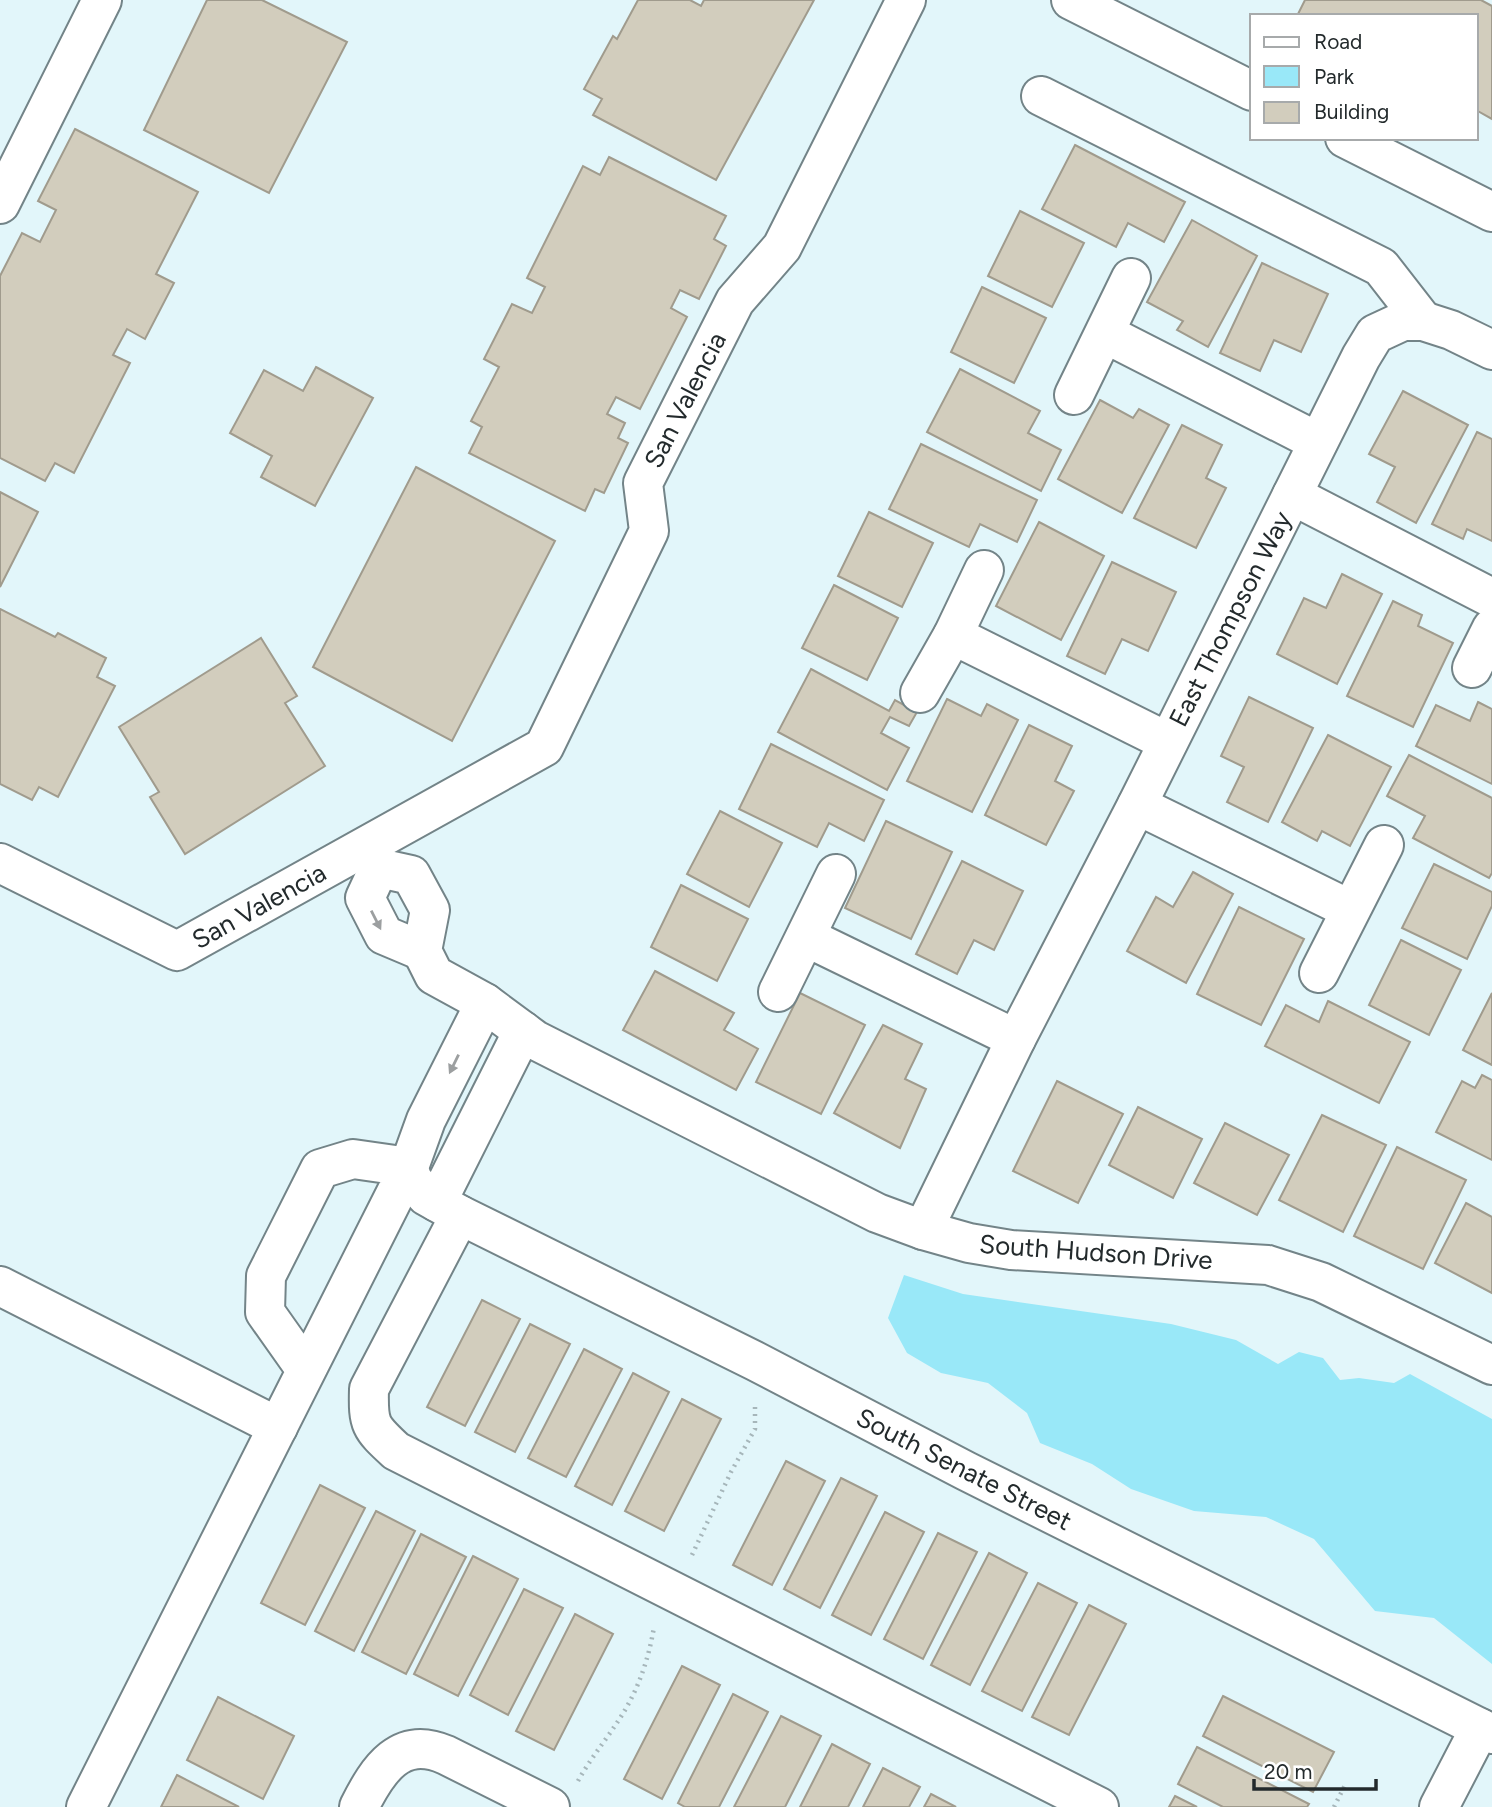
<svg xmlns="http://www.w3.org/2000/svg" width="1492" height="1807" font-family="Figtree,sans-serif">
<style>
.green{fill:#99e8f8}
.building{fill:#d2cdbd;stroke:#a09b8d;stroke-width:2}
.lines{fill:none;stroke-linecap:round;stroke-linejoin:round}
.minor-casing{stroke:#738488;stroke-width:42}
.path{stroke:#a6b6ba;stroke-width:4.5;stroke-dasharray:2 5;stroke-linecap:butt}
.minor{stroke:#fff;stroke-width:38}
.oneway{fill:#9c9fa0}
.labels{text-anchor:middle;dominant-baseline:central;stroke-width:5;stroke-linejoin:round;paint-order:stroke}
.street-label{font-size:26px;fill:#232a2c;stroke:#fff}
</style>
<rect width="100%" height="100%" fill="#e2f6fa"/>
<polygon class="green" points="904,1275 963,1294 1171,1324 1236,1340 1278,1364 1299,1352 1323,1358 1340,1380 1359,1378 1394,1383 1410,1374 1492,1419 1492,1664 1434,1618 1375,1611 1314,1539 1266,1517 1194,1511 1131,1489 1092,1464 1040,1443 1027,1413 988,1383 941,1373 907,1353 888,1318"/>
<g class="building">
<polygon points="207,0 262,0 347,42 269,193 144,130"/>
<polygon points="638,0 690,0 701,6 704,0 814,0 716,180 593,115 602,99 584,89 613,36 617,39"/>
<polygon points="1305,0 1481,0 1492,6 1492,119 1476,110 1476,16 1297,16"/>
<polygon points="75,129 198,192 156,274 174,283 145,339 127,329 113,355 130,363 74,473 55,463 45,481 0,458 0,276 22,233 40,242 56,210 38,201"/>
<polygon points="1075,145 1185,202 1164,242 1128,223 1116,247 1042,209"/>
<polygon points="609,157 726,216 714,239 726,246 699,299 680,290 671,308 687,317 640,409 616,397 607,414 625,423 618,438 628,443 604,493 595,489 585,511 469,453 482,427 471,421 499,367 484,359 512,304 532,313 545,287 527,278 583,166 600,175"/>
<polygon points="1020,211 1084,243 1052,307 988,276"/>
<polygon points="1192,220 1257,256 1208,347 1177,330 1183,321 1147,302"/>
<polygon points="1262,263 1328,294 1301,352 1274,340 1260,371 1220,353"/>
<polygon points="982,287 1046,318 1014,383 951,352"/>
<polygon points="316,367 373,398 315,506 261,477 272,456 230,433 264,370 303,391"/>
<polygon points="960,369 1040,411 1028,433 1061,450 1041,491 927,432"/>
<polygon points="1403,391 1468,425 1416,523 1377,502 1395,467 1369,454"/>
<polygon points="1100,400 1133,418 1139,409 1169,425 1122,513 1058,479"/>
<polygon points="1182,425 1222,445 1206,478 1226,488 1196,548 1134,518"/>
<polygon points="1477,432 1492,439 1492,541 1467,529 1463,539 1432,524"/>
<polygon points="921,444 1037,500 1017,542 980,524 969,547 889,509"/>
<polygon points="416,467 555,541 452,741 313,667"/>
<polygon points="0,492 38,512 0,587"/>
<polygon points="869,512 933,543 902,607 838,576"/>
<polygon points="1039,522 1104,556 1061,640 996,606"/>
<polygon points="1112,562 1176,592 1148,651 1122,639 1105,674 1067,656"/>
<polygon points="1342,574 1382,594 1337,684 1277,654 1304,598 1326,608"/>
<polygon points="834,585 898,618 867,680 802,648"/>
<polygon points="1393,601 1422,615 1418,626 1453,643 1413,727 1347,696"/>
<polygon points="0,609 55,637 58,633 106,658 97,677 115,686 58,797 39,787 32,800 0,784"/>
<polygon points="261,638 297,696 285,703 325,766 185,854 150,797 159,792 119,727"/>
<polygon points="811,669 889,711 895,700 917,712 909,726 890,717 881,733 909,748 887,790 778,732"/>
<polygon points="1249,697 1313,728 1268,822 1227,802 1244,767 1221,756"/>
<polygon points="947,699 981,716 987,704 1018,720 972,812 907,781"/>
<polygon points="1478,702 1492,709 1492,784 1416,746 1436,705 1470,721"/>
<polygon points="1029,725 1072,746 1055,781 1074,791 1046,845 985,815"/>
<polygon points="1328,735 1391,767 1350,846 1322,831 1317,841 1282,822"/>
<polygon points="771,744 884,800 864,841 829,823 817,847 739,809"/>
<polygon points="1409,755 1492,798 1492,873 1489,878 1413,838 1425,816 1387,796"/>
<polygon points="720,811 782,843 749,907 687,874"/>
<polygon points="886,821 952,852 911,939 845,908"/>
<polygon points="962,861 1023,891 994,950 974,940 957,974 916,954"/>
<polygon points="1434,864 1492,892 1492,906 1467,959 1402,928"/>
<polygon points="1193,872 1233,894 1186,983 1127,951 1156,897 1173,907"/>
<polygon points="681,885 748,919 717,981 651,947"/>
<polygon points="1239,907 1304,939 1261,1025 1197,994"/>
<polygon points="1401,940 1461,970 1429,1035 1369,1005"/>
<polygon points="655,971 734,1013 724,1030 758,1049 736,1090 623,1030"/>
<polygon points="800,993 865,1025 821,1114 756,1082"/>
<polygon points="1492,993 1492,1065 1463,1050"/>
<polygon points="1328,1001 1410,1042 1379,1103 1265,1046 1286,1005 1319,1022"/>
<polygon points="883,1025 922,1044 905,1079 926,1089 900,1148 834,1113"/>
<polygon points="1482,1075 1492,1080 1492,1160 1436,1132 1462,1081 1475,1088"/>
<polygon points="1057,1081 1123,1114 1078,1203 1013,1171"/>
<polygon points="1138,1107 1202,1139 1173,1198 1109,1165"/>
<polygon points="1322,1115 1386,1145 1343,1232 1279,1200"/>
<polygon points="1225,1123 1289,1155 1257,1215 1194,1183"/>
<polygon points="1397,1147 1466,1180 1423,1269 1354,1236"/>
<polygon points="1466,1203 1492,1217 1492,1293 1435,1263"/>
<polygon points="482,1300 520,1319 465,1426 427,1407"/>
<polygon points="530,1324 570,1344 515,1452 475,1432"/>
<polygon points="584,1349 622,1369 566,1477 528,1458"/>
<polygon points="633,1373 669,1392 612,1505 575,1486"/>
<polygon points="682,1399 721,1419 664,1531 625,1511"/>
<polygon points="786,1461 825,1481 772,1585 733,1565"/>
<polygon points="841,1478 877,1496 820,1608 784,1589"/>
<polygon points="320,1485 365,1508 305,1625 261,1603"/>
<polygon points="376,1511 415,1531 354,1651 315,1631"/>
<polygon points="885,1512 924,1532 871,1635 832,1615"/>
<polygon points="938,1533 977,1552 923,1659 884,1639"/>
<polygon points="421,1534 466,1557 406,1674 362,1652"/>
<polygon points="989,1553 1027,1573 970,1685 931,1665"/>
<polygon points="473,1556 518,1579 458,1696 414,1674"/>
<polygon points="1038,1583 1077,1603 1022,1711 982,1691"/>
<polygon points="524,1589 563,1608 508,1715 470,1695"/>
<polygon points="1089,1605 1126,1624 1069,1735 1032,1717"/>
<polygon points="575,1614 613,1634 554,1750 516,1731"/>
<polygon points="682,1666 720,1685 662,1799 624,1779"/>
<polygon points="733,1694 768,1712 719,1807 685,1807 678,1803"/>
<polygon points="1223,1696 1334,1752 1313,1792 1203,1736"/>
<polygon points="218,1697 294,1736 263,1799 187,1760"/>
<polygon points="781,1716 821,1736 785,1807 734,1807"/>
<polygon points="832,1744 870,1764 848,1807 800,1807"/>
<polygon points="1197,1747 1309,1804 1307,1807 1223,1807 1178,1784"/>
<polygon points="883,1768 920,1787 909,1807 863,1807"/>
<polygon points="177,1775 239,1807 161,1807"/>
<polygon points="931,1794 956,1807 924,1807"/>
<polygon points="1175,1796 1197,1807 1169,1807"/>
</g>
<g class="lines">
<g class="minor-casing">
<g id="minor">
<polyline points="1071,0 1252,91"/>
<polyline points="1041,96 1381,267 1423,321"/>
<polyline points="1345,138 1492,212"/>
<polyline points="0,204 102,0"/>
<polyline points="1106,334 1318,442"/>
<polyline points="1074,395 1131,278"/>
<polyline points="1292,495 1492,598"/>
<polyline points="953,635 1168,742"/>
<polyline points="1472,668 1492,628"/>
<polyline points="920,693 953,635 984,570"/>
<polyline points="1137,805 1349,909"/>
<polyline points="0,863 177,951 544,747 649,531 643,483 735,301 782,247 906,0"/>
<polyline points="379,868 411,875 430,910 422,951 434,975 485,1003 535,1040 877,1213 923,1230 969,1243 1011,1250 1268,1265 1321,1282 1492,1365"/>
<polyline points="379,868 365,898 384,935 422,951"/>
<polyline points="806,937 1016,1039"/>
<polyline points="1319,973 1384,845"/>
<polyline points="778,992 836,874"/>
<polyline points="485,1003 426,1120 409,1167 412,1179 426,1196 460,1215 755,1361 966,1471 1492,1734"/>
<polyline points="437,1202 523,1031"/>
<path d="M460,1215L369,1389C368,1425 370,1427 396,1451L1099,1807"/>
<polyline points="923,1230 1016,1039 1137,805 1361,357 1375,334 1403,321 1423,321 1451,330 1492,350"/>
<polyline points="0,1286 278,1427"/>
<polyline points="86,1807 409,1167 353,1159 320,1169 266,1276 265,1312 306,1370"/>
<path d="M359,1807C378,1769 400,1735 446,1755L550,1807"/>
<polyline points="1439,1807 1480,1728"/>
</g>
</g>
<g class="path">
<polyline points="692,1555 731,1472 755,1429 755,1407"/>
<path d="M578,1781C594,1752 618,1726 632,1697C643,1675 650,1651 654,1627"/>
<polyline points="1334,1807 1346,1783"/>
</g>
<use href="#minor" class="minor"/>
</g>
<defs><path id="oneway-solid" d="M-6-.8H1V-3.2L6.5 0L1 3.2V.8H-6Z" transform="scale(1.75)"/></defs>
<g class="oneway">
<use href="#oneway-solid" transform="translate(376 920) rotate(63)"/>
<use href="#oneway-solid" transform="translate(454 1064) rotate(116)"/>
</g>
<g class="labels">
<g class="street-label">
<text transform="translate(685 400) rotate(-63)">San Valencia</text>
<text transform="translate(1230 619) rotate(-63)">East Thompson Way</text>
<text transform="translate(259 906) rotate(-29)">San Valencia</text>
<text transform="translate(1096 1252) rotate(4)">South Hudson Drive</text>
<text transform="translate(964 1469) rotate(27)">South Senate Street</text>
</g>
</g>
<rect x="1250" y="14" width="228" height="126" fill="#ffffff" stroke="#a7aaab" stroke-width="2"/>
<rect x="1264" y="37" width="35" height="10" fill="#ffffff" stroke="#a7aaab" stroke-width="2"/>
<text x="1314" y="49" font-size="21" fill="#232a2c">Road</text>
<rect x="1264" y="66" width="35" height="21" fill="#99e8f8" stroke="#a7aaab" stroke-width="2"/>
<text x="1314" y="84" font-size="21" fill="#232a2c">Park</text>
<rect x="1264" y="102" width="35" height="21" fill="#d2cdbd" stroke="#a7aaab" stroke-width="2"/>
<text x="1314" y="119" font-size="21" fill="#232a2c">Building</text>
<path d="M1254 1779v10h122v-10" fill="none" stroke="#232a2c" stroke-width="3.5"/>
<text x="1264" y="1779" font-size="21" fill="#232a2c" stroke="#ffffff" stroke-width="5" paint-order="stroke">20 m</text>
</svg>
